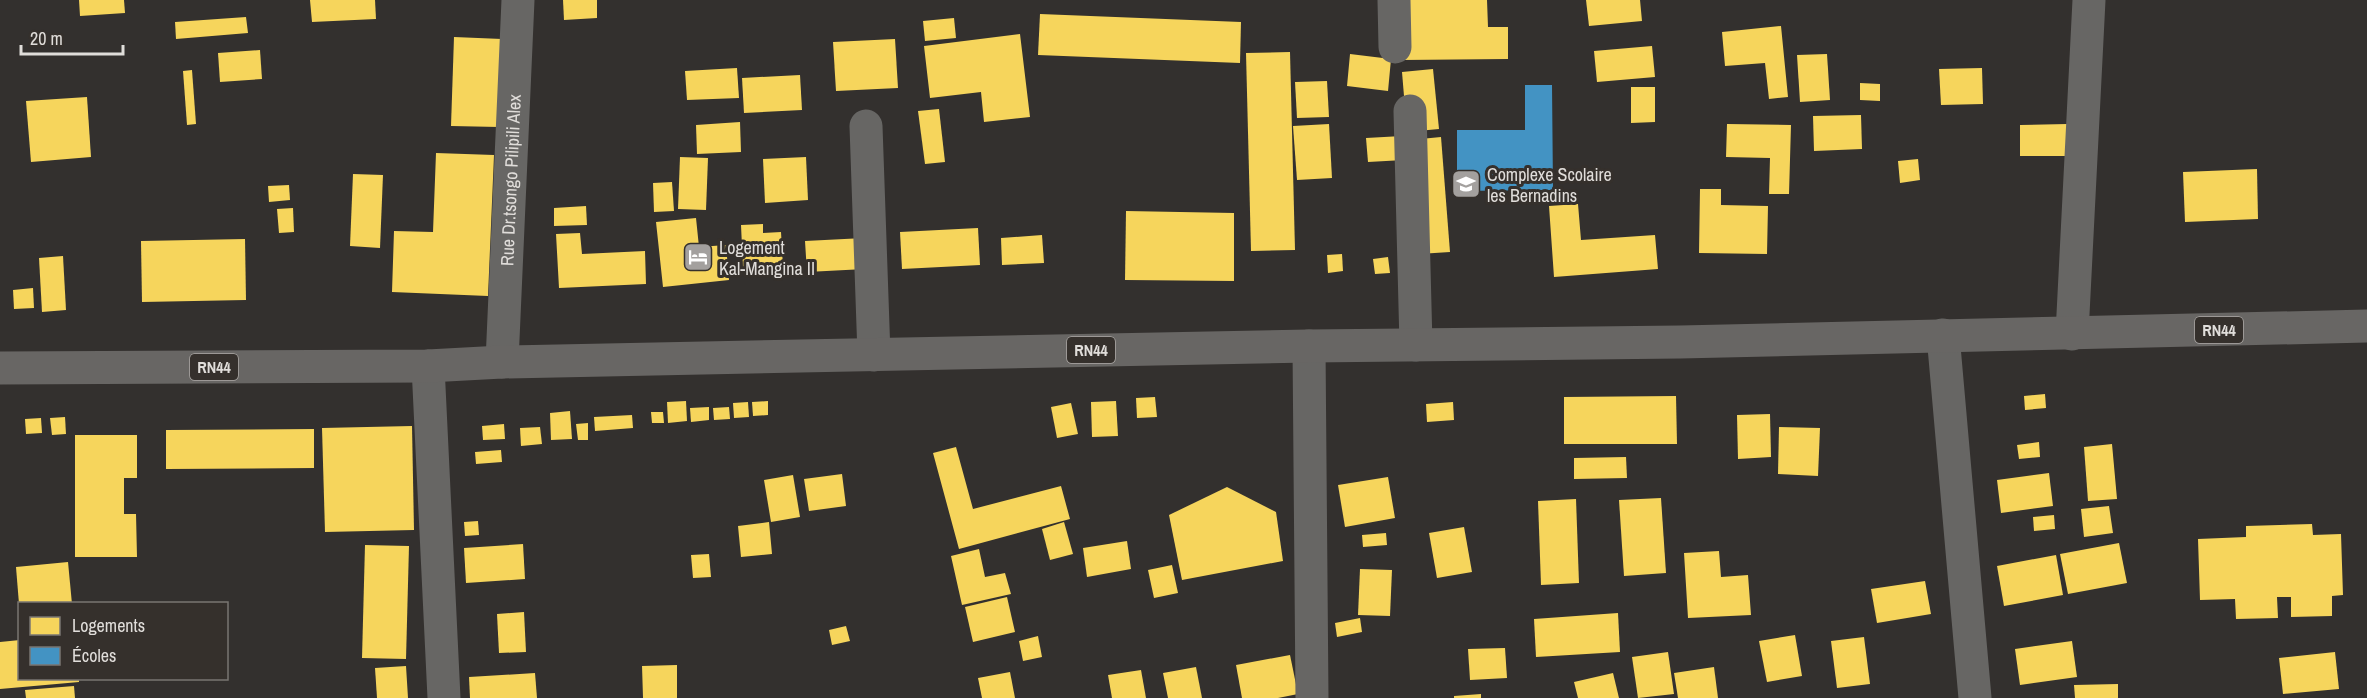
<svg xmlns="http://www.w3.org/2000/svg" width="2367" height="698" font-family="'Archivo Narrow',sans-serif">
<style>
.homes{fill:#f6d55c}
.schools{fill:#4393c3}
.lines{fill:none;stroke-linecap:round;stroke-linejoin:round}
.minor{stroke:#676664;stroke-width:33}
.major{stroke:#686664;stroke-width:33}
.labels{text-anchor:middle;dominant-baseline:central;stroke-width:6;stroke-linejoin:round;paint-order:stroke}
.shield{fill:#35302c;stroke:#ada9a6;stroke-width:1.5}
.shield-label{font-size:16px;font-weight:bold;fill:#e0ddda}
.poi-label{font-size:18px;fill:#e0ddda;stroke:#35302c;text-anchor:start}
.street-label{font-size:18px;fill:#e0ddda;stroke:#35302c}
</style>
<rect width="100%" height="100%" fill="#33302e"/>
<g class="homes">
<polygon points="79,0 124,0 125,13 80,16"/>
<polygon points="310,0 375,0 376,19 312,22"/>
<polygon points="563,0 597,0 597,18 564,20"/>
<polygon points="1401,0 1487,0 1488,27 1508,27 1508,59 1402,60"/>
<polygon points="1586,0 1640,0 1642,21 1589,26"/>
<polygon points="1040,14 1241,22 1240,63 1038,55"/>
<polygon points="246,17 248,33 176,39 175,22"/>
<polygon points="954,18 956,38 925,41 923,21"/>
<polygon points="1781,26 1788,97 1769,99 1765,63 1725,66 1722,32"/>
<polygon points="1020,34 1030,117 984,122 981,92 930,98 924,46"/>
<polygon points="454,37 502,39 499,127 451,126"/>
<polygon points="895,39 898,88 836,91 833,42"/>
<polygon points="1652,46 1655,77 1597,82 1594,51"/>
<polygon points="260,50 262,79 220,82 218,53"/>
<polygon points="1290,52 1295,250 1251,251 1246,53"/>
<polygon points="1350,54 1391,59 1388,91 1347,86"/>
<polygon points="1827,54 1830,100 1800,102 1797,55"/>
<polygon points="737,68 739,98 687,100 685,71"/>
<polygon points="1982,68 1983,104 1941,105 1939,69"/>
<polygon points="1433,69 1439,129 1407,132 1402,72"/>
<polygon points="192,70 196,124 187,125 183,71"/>
<polygon points="800,75 802,110 744,113 742,78"/>
<polygon points="1327,81 1329,117 1297,118 1295,82"/>
<polygon points="1860,83 1880,84 1880,101 1860,100"/>
<polygon points="1631,87 1655,87 1655,122 1631,123"/>
<polygon points="87,97 91,157 31,162 26,101"/>
<polygon points="939,109 945,162 925,164 918,111"/>
<polygon points="1861,115 1862,149 1814,151 1813,116"/>
<polygon points="740,122 741,152 697,154 696,125"/>
<polygon points="1329,124 1332,178 1297,180 1293,126"/>
<polygon points="1727,124 1791,125 1789,194 1769,194 1770,158 1726,157"/>
<polygon points="2067,124 2067,156 2020,156 2020,125"/>
<polygon points="1402,136 1404,160 1368,162 1366,138"/>
<polygon points="1441,137 1450,252 1419,254 1410,140"/>
<polygon points="436,153 494,155 488,296 392,292 394,231 433,232"/>
<polygon points="680,157 708,158 706,210 678,209"/>
<polygon points="806,157 808,200 765,203 763,159"/>
<polygon points="1918,159 1920,180 1900,183 1898,161"/>
<polygon points="2257,169 2258,219 2185,222 2183,172"/>
<polygon points="353,174 383,175 380,248 350,246"/>
<polygon points="672,182 674,211 654,212 653,183"/>
<polygon points="289,185 290,200 269,202 268,186"/>
<polygon points="1700,189 1721,189 1721,205 1768,206 1767,254 1699,253"/>
<polygon points="1578,204 1581,240 1655,235 1658,269 1554,277 1549,206"/>
<polygon points="586,206 587,225 554,226 554,208"/>
<polygon points="293,208 294,232 279,233 277,209"/>
<polygon points="1126,211 1234,213 1234,281 1125,280"/>
<polygon points="696,218 699,247 726,245 729,280 663,287 656,222"/>
<polygon points="763,224 763,233 781,232 783,267 743,268 741,225"/>
<polygon points="978,228 980,265 902,269 900,232"/>
<polygon points="580,233 582,254 645,251 646,284 559,288 556,234"/>
<polygon points="1042,235 1044,263 1002,265 1001,238"/>
<polygon points="864,238 865,269 807,272 805,241"/>
<polygon points="245,239 246,300 142,302 141,241"/>
<polygon points="1342,254 1343,271 1328,273 1327,255"/>
<polygon points="63,256 66,310 42,312 39,258"/>
<polygon points="1388,257 1390,273 1375,274 1373,259"/>
<polygon points="33,288 34,308 14,309 13,290"/>
<polygon points="2045,394 2046,408 2025,410 2024,396"/>
<polygon points="1676,396 1677,444 1564,444 1564,397"/>
<polygon points="1155,397 1157,417 1137,418 1136,398"/>
<polygon points="686,401 687,421 668,423 667,402"/>
<polygon points="768,401 768,415 753,416 752,402"/>
<polygon points="1116,401 1118,436 1092,437 1091,402"/>
<polygon points="748,402 749,417 734,418 733,403"/>
<polygon points="1453,402 1454,420 1427,422 1426,404"/>
<polygon points="1071,403 1078,434 1057,438 1051,407"/>
<polygon points="709,407 709,420 691,422 690,408"/>
<polygon points="729,407 730,419 714,420 713,408"/>
<polygon points="570,411 572,439 551,440 550,413"/>
<polygon points="651,412 663,412 664,423 652,423"/>
<polygon points="1770,414 1771,457 1738,459 1737,415"/>
<polygon points="632,415 633,428 595,431 594,417"/>
<polygon points="65,417 66,434 52,435 50,418"/>
<polygon points="41,418 42,433 26,434 25,419"/>
<polygon points="588,423 588,440 578,440 576,424"/>
<polygon points="504,424 505,439 483,440 482,426"/>
<polygon points="412,426 414,530 325,532 322,428"/>
<polygon points="540,427 542,444 521,446 520,428"/>
<polygon points="1779,427 1820,428 1818,476 1778,474"/>
<polygon points="314,429 314,468 166,469 166,430"/>
<polygon points="75,435 137,435 137,478 124,478 124,514 136,514 137,557 75,557"/>
<polygon points="2039,442 2040,457 2019,459 2017,445"/>
<polygon points="2112,444 2117,499 2088,501 2084,447"/>
<polygon points="956,447 973,509 1061,486 1070,519 959,549 933,453"/>
<polygon points="501,450 502,462 476,464 475,452"/>
<polygon points="1626,457 1627,478 1574,479 1574,458"/>
<polygon points="2049,473 2053,506 2001,513 1997,480"/>
<polygon points="842,474 846,506 809,511 804,479"/>
<polygon points="793,475 800,517 771,522 764,480"/>
<polygon points="1388,477 1395,518 1345,527 1338,485"/>
<polygon points="1227,487 1276,512 1283,561 1182,580 1169,515"/>
<polygon points="1661,498 1666,573 1624,576 1619,500"/>
<polygon points="1576,499 1579,583 1541,585 1538,501"/>
<polygon points="2109,506 2113,533 2084,537 2081,509"/>
<polygon points="2054,515 2055,529 2034,531 2033,517"/>
<polygon points="478,521 479,535 465,536 464,522"/>
<polygon points="769,522 772,554 741,557 738,526"/>
<polygon points="1064,522 1073,554 1050,560 1042,529"/>
<polygon points="2312,524 2313,535 2341,534 2343,595 2332,596 2332,616 2291,617 2291,597 2277,597 2278,618 2236,619 2235,599 2200,600 2198,539 2246,537 2246,526"/>
<polygon points="1464,527 1472,572 1437,578 1429,533"/>
<polygon points="1386,533 1387,545 1363,547 1362,535"/>
<polygon points="1127,541 1131,569 1087,577 1083,548"/>
<polygon points="2119,543 2127,583 2068,594 2060,554"/>
<polygon points="523,544 525,579 466,583 464,548"/>
<polygon points="365,545 409,546 406,659 362,658"/>
<polygon points="979,549 985,577 1005,573 1011,594 962,605 951,556"/>
<polygon points="1719,551 1721,577 1748,575 1751,615 1688,618 1684,553"/>
<polygon points="709,554 711,577 693,578 691,555"/>
<polygon points="2056,555 2063,595 2004,606 1997,566"/>
<polygon points="68,562 72,604 19,604 16,567"/>
<polygon points="1172,565 1178,593 1154,598 1148,570"/>
<polygon points="1360,569 1392,570 1390,616 1358,615"/>
<polygon points="1925,581 1931,614 1877,623 1871,589"/>
<polygon points="1007,597 1015,632 973,642 965,607"/>
<polygon points="524,612 526,652 499,653 497,614"/>
<polygon points="1618,613 1620,652 1536,657 1534,619"/>
<polygon points="1360,618 1362,632 1337,637 1335,623"/>
<polygon points="846,626 850,641 832,645 829,630"/>
<polygon points="1795,635 1802,676 1767,682 1759,641"/>
<polygon points="1038,636 1042,657 1023,661 1019,641"/>
<polygon points="1864,637 1870,684 1837,688 1831,641"/>
<polygon points="20,640 20,678 79,678 79,682 0,689 0,642"/>
<polygon points="2072,641 2077,677 2020,685 2015,649"/>
<polygon points="1505,648 1507,678 1470,680 1468,649"/>
<polygon points="1668,652 1674,694 1638,698 1632,657"/>
<polygon points="2335,652 2339,689 2283,694 2279,658"/>
<polygon points="1290,655 1298,694 1278,698 1242,698 1236,665"/>
<polygon points="677,665 677,698 643,698 642,666"/>
<polygon points="406,666 408,698 377,698 375,668"/>
<polygon points="1196,667 1202,698 1168,698 1163,673"/>
<polygon points="1714,667 1718,698 1678,698 1674,673"/>
<polygon points="1141,670 1146,698 1112,698 1108,675"/>
<polygon points="1010,672 1015,698 982,698 978,678"/>
<polygon points="535,673 537,698 470,698 469,677"/>
<polygon points="1613,673 1619,698 1578,698 1574,682"/>
<polygon points="2118,684 2118,698 2075,698 2074,685"/>
<polygon points="74,686 75,698 26,698 25,690"/>
<polygon points="1481,694 1481,698 1454,698 1454,696"/>
</g>
<polygon class="schools" points="1525,85 1552,85 1553,190 1457,191 1457,130 1525,130"/>
<g class="lines">
<g class="minor">
<polyline points="1394,0 1395,47"/>
<polyline points="1410,111 1416,345"/>
<polyline points="866,126 874,355"/>
<polyline points="2072,334 2089,0"/>
<polyline points="1943,335 1975,698"/>
<polyline points="1309,346 1312,698"/>
<path id="s1" d="M502,362L518,0"/>
<polyline points="428,366 444,698"/>
</g>
<polyline class="major" points="0,368 428,366 502,362 1309,346 1680,342 2367,326"/>
</g>
<defs>
<g id="school-square" transform="scale(1.5)"><rect x="-9" y="-9" width="18" height="18" rx="4" fill="#a3a09e" stroke="#35302c"/><path d="M0-5L7-2L0 1L-7-2ZM-4 1L0 2.5L4 1V4Q0 6-4 4Z" fill="#fff"/></g>
<g id="hotel-square" transform="scale(1.5)"><rect x="-9" y="-9" width="18" height="18" rx="4" fill="#a3a09e" stroke="#35302c"/><path d="M-6-4.5h1.5V1H6V5H4.5V3h-9V5H-6ZM-4 0a1.8 1.8 0 1 1 3.6 0ZM.5 0V-2.5h3Q6-2.5 6 0Z" fill="#fff"/></g>
</defs>
<g fill-rule="evenodd">
<use href="#school-square" x="1466" y="184"/>
<use href="#hotel-square" x="698" y="257"/>
</g>
<g class="labels">
<g class="shield">
<rect x="2195" y="317" width="48" height="26" rx="4.5"/>
<rect x="1067" y="337" width="48" height="26" rx="4.5"/>
<rect x="190" y="354" width="48" height="26" rx="4.5"/>
</g>
<g class="shield-label">
<text x="2219" y="330">RN44</text>
<text x="1091" y="350">RN44</text>
<text x="214" y="367">RN44</text>
</g>
<g class="poi-label">
<text x="1487" y="174">Complexe Scolaire<tspan x="1487" dy="21">les Bernadins</tspan></text>
<text x="719" y="247">Logement<tspan x="719" dy="21">Kal-Mangina II</tspan></text>
</g>
<g class="street-label">
<text stroke="none"><textPath href="#s1" startOffset="182">Rue Dr.tsongo Pilipili Alex</textPath></text>
</g>
</g>
<rect x="18" y="602" width="210" height="78" fill="#35302c" stroke="#797572" stroke-width="1.5"/>
<rect x="30" y="617" width="30" height="18" fill="#f6d55c" stroke="#797572" stroke-width="1.5"/>
<text x="72" y="632" font-size="18" fill="#e0ddda">Logements</text>
<rect x="30" y="647" width="30" height="18" fill="#4393c3" stroke="#797572" stroke-width="1.5"/>
<text x="72" y="662" font-size="18" fill="#e0ddda">Écoles</text>
<path d="M21 45v9h102v-9" fill="none" stroke="#e0ddda" stroke-width="3"/>
<text x="30" y="45" font-size="18" fill="#e0ddda" stroke="#35302c" stroke-width="4.5" paint-order="stroke">20 m</text>
</svg>
